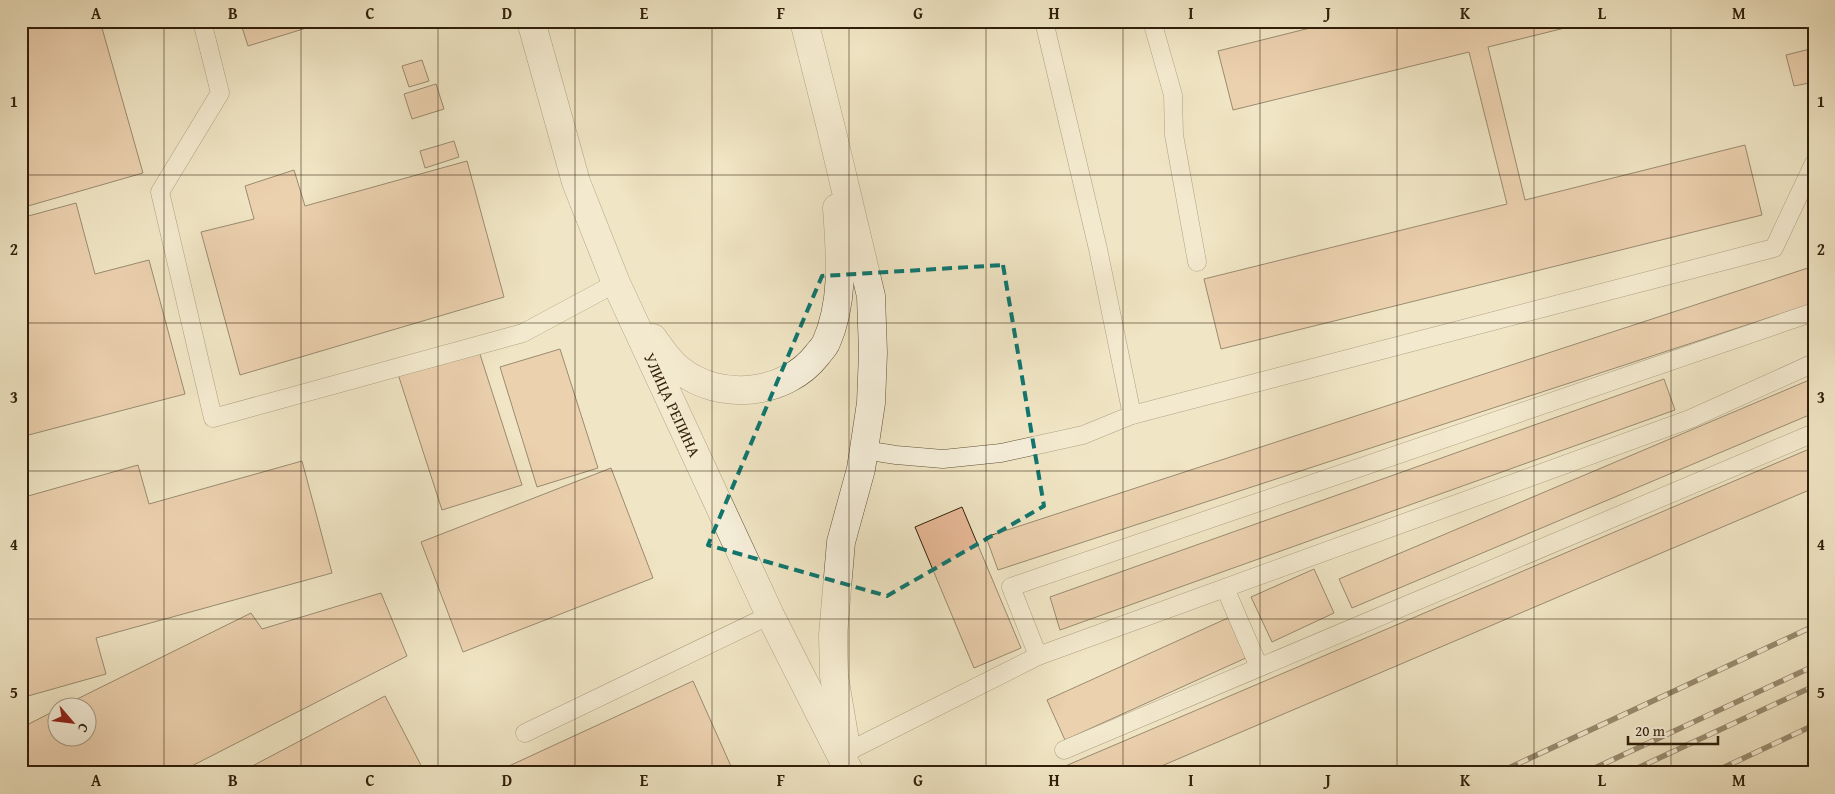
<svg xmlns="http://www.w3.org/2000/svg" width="1835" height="794" font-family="'Gentium Book Plus',serif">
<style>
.building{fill:#e7b896;stroke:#301f0a}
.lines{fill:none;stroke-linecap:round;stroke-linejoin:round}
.service-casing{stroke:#605038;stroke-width:19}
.tertiary-casing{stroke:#605038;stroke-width:29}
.service{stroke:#f5eed9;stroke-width:18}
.tertiary{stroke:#f5eed9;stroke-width:28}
.rail-casing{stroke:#301f0a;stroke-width:5.5}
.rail{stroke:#f5eed9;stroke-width:4;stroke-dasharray:11;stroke-linecap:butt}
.marked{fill:none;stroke:#0f766e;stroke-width:4;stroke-dasharray:10 6;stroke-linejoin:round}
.grid{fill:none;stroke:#301f0a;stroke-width:1;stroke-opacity:0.55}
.labels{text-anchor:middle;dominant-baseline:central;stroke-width:4;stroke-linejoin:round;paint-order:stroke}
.street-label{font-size:16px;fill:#301f0a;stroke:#f5eed9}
.neatline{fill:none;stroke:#301f0a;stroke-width:2}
.grid-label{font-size:16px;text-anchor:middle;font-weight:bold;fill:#301f0a}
</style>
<rect width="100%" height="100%" fill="#f0e5c4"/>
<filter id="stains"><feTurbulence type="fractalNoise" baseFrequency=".004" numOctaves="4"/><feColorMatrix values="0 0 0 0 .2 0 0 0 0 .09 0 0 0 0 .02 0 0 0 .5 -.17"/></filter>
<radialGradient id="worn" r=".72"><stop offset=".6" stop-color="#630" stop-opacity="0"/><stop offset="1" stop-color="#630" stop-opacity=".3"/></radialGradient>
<g class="building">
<polygon points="21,21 100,21 143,173 21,208"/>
<polygon points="240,21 329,21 248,46"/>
<polygon points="1338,21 1593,21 1488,47 1525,200 1745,145 1762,215 1221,349 1204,279 1507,204 1469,52 1233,110 1218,51"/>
<polygon points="1814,48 1814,82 1794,86 1786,55"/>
<polygon points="422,60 429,81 409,87 402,66"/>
<polygon points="436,84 444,109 412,119 404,94"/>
<polygon points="454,141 459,157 425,168 420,151"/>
<polygon points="467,161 504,297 240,375 201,232 254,219 245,186 294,170 305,206"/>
<polygon points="76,203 95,274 149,260 185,394 21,437 21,218"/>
<polygon points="1814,266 1814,303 998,570 986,537"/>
<polygon points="477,345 522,485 442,510 397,371"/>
<polygon points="560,349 598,468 537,487 500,367"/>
<polygon points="1814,378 1814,413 1352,608 1339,579"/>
<polygon points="1664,379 1675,410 1060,630 1050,597"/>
<polygon points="1814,447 1814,488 1145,773 1066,773 1063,767"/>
<polygon points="302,461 332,573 96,638 106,674 21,698 21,498 138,465 149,504"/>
<polygon points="611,468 653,578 463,652 421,542"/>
<polygon points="962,507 1021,648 974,668 915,527"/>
<polygon points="1314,569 1334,613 1272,642 1251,597"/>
<polygon points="381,593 407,656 178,773 21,773 21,728 58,709 58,736 88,736 88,706 63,706 251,613 262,629"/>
<polygon points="1230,617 1248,657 1065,740 1047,700"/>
<polygon points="693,681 734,773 493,773 496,772"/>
<polygon points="385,696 425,773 380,773 378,770 372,773 239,773"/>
</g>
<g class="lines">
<g class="service-casing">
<g id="service">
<polyline points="202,21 220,93 160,192 213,418 523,333 616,283"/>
<polyline points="1044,21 1098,249 1132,415"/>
<polyline points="1152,21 1173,95 1174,135 1197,262"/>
<polyline points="864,450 896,455 943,459 1001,453 1083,435 1132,415 1774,248 1814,163"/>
<polyline points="1225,588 1259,667"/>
<polyline points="1038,656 1690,419 1814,363"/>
<polyline points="525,733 770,615"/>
<polyline points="1064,750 1814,433"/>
<polyline points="847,752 1038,656 1011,587 1814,312"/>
</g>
</g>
<g class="tertiary-casing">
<g id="tertiary">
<path id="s1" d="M531,21L576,182L616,283L770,615L850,773"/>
<polyline points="804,21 831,128 871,296 873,353 871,403 861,469 841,542 833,635 834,676 846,747"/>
<path d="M653,338C660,348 669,362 680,370C720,402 786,395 817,355C820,351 824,347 826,343C845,300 840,253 837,208"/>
</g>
</g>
<use href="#service" class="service"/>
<use href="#tertiary" class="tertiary"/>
<g class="rail-casing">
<g id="rail">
<polyline points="1498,773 1814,626"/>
<polyline points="1584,773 1814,666"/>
<polyline points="1627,773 1814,686"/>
<polyline points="1712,773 1814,725"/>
</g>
</g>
<use href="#rail" class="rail"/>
</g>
<path d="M0 0H1835V794H0ZM1003,265L1044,506L887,596L708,545L822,276Z" fill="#f0e5c4" fill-opacity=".55" fill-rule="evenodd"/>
<path class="marked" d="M1003,265L1044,506L887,596L708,545L822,276Z"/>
<path class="grid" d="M164,21V773M301,21V773M438,21V773M575,21V773M712,21V773M849,21V773M986,21V773M1123,21V773M1260,21V773M1397,21V773M1534,21V773M1671,21V773M21,175H1814M21,323H1814M21,471H1814M21,619H1814"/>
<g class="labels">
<g class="street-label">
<text stroke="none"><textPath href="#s1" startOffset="410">УЛИЦА РЕПИНА</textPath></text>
</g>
</g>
<rect width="1835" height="794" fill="none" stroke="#f0e5c4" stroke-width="55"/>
<g transform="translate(72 722) rotate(118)"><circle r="24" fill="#f5eed9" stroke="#a69b86"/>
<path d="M0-4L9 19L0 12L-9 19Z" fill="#8f2418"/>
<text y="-8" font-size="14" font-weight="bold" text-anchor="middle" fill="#301f0a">С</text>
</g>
<path d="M1628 736v8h90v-8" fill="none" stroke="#301f0a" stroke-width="2.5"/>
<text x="1635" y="736" font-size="15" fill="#301f0a" stroke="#f5eed9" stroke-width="4" paint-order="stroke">20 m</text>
<rect x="28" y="28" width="1780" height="738" class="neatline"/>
<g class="grid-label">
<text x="96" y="19">A</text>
<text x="233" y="19">B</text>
<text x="370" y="19">C</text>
<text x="507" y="19">D</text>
<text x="644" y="19">E</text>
<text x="781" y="19">F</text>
<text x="918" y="19">G</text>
<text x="1054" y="19">H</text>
<text x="1191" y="19">I</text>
<text x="1328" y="19">J</text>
<text x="1465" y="19">K</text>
<text x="1602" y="19">L</text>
<text x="1739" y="19">M</text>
<text x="14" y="107">1</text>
<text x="1821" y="107">1</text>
<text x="14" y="255">2</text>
<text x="1821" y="255">2</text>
<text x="14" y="403">3</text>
<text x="1821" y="403">3</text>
<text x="14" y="550">4</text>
<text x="1821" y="550">4</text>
<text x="14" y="698">5</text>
<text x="1821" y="698">5</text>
<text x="96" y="786">A</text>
<text x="233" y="786">B</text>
<text x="370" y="786">C</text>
<text x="507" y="786">D</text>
<text x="644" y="786">E</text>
<text x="781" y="786">F</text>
<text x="918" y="786">G</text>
<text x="1054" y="786">H</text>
<text x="1191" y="786">I</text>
<text x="1328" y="786">J</text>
<text x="1465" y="786">K</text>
<text x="1602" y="786">L</text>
<text x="1739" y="786">M</text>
</g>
<rect width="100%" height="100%" filter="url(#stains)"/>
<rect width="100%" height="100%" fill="url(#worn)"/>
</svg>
